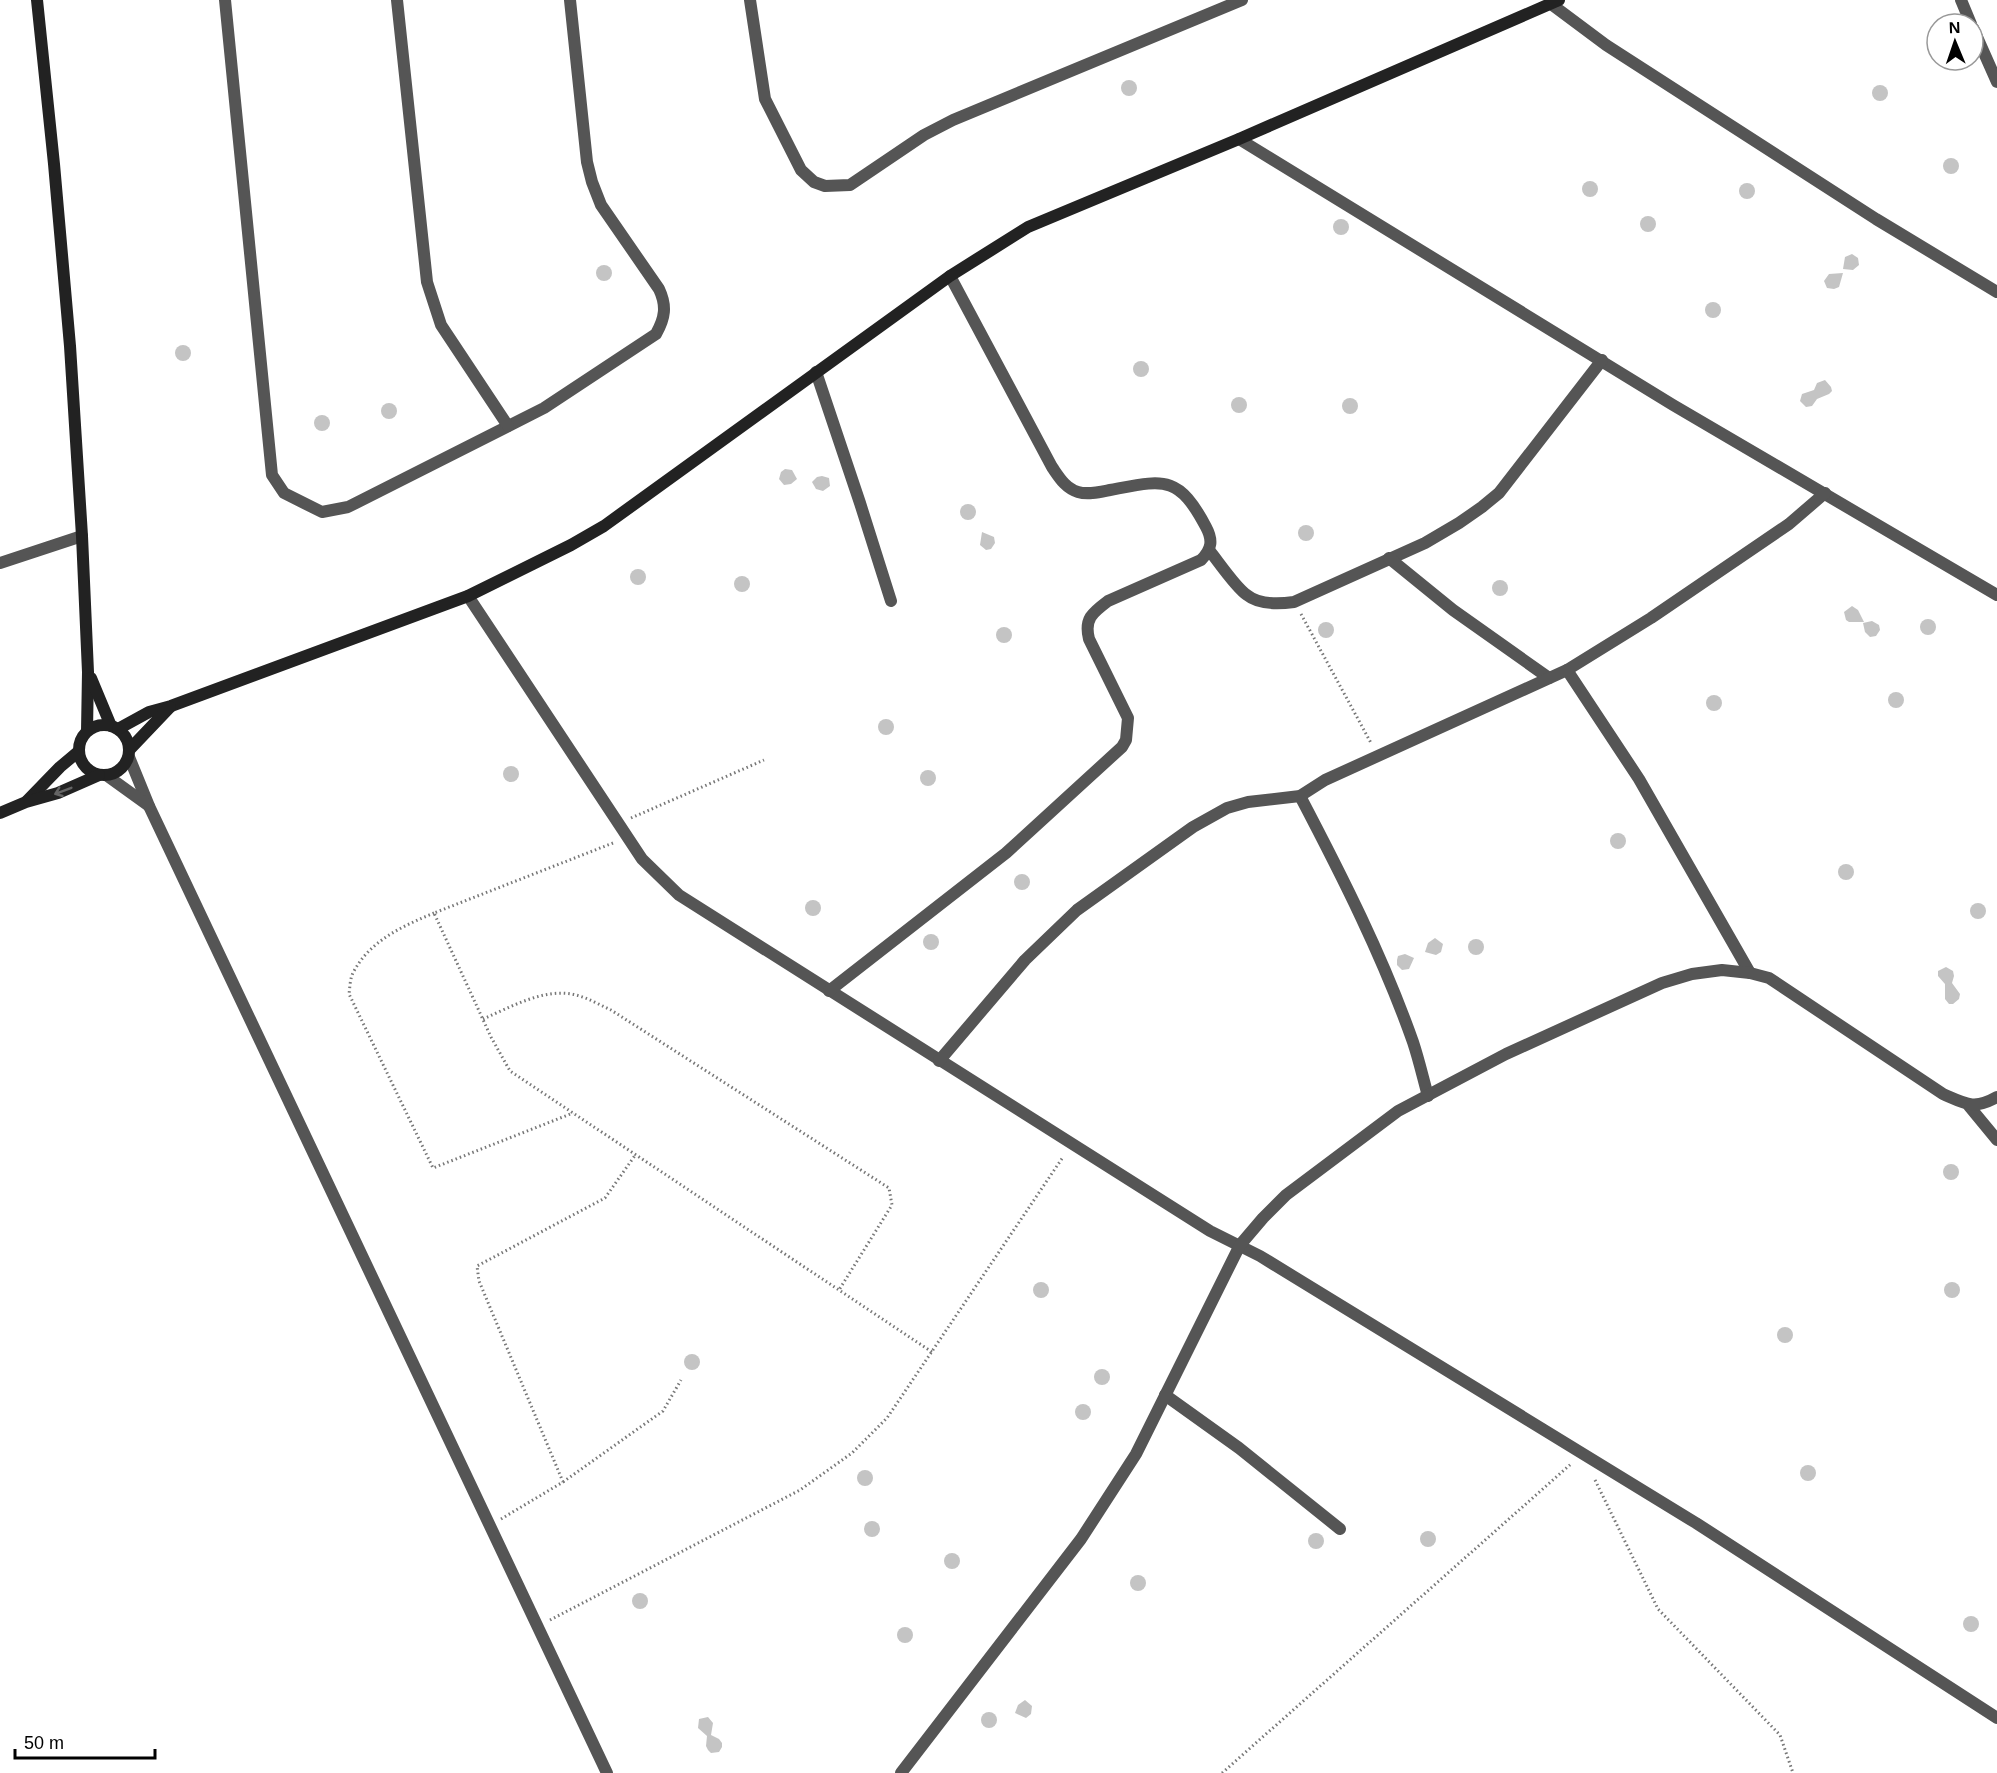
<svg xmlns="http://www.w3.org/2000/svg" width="1997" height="1773" font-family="Arial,sans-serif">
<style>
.building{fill:#c4c4c4}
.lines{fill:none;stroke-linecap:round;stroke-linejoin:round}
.path{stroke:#777;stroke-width:3;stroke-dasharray:1.5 3;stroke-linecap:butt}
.street{stroke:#555;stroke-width:12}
.secondary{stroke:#222;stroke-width:12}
.oneway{stroke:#646464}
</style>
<rect width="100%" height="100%" fill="#fff"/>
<g class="building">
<circle cx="1129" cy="88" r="8"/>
<circle cx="1880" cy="93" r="8"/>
<circle cx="1951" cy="166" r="8"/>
<circle cx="1590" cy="189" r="8"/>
<circle cx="1747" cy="191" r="8"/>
<circle cx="1648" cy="224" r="8"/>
<circle cx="1341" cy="227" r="8"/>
<polygon points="1852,254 1858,258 1859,265 1853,270 1843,269 1845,257"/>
<circle cx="604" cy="273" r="8"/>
<polygon points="1843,273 1839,287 1834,289 1827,288 1824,281 1829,274"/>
<circle cx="1713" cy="310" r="8"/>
<circle cx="183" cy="353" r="8"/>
<circle cx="1141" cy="369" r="8"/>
<polygon points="1825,380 1831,387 1832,391 1829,394 1817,399 1812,406 1806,407 1800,401 1802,394 1814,390 1817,383"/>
<circle cx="1239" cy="405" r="8"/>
<circle cx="1350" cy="406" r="8"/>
<circle cx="389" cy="411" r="8"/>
<circle cx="322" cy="423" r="8"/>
<polygon points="785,469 792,470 797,479 791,484 784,485 779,479 781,472"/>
<polygon points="822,476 829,478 830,486 823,491 816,489 812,482 817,477"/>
<circle cx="968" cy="512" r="8"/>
<circle cx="1306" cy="533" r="8"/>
<polygon points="982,532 994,537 995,543 991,549 986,550 980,545"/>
<circle cx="638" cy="577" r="8"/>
<circle cx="742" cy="584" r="8"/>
<circle cx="1500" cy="588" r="8"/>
<polygon points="1852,606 1858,610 1864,622 1849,622 1846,620 1844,612"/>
<circle cx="1928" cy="627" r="8"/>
<polygon points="1872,621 1879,625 1880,630 1876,636 1870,637 1865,632 1863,623"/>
<circle cx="1326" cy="630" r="8"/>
<circle cx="1004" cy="635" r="8"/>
<circle cx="1896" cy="700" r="8"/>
<circle cx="1714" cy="703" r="8"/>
<circle cx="886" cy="727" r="8"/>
<circle cx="511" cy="774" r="8"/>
<circle cx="928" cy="778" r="8"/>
<circle cx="1618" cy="841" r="8"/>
<circle cx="1846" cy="872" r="8"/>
<circle cx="1022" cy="882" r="8"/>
<circle cx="813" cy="908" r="8"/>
<circle cx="1978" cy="911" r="8"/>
<circle cx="931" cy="942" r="8"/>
<polygon points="1435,938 1443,944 1441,952 1436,955 1425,952 1428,943"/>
<circle cx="1476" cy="947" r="8"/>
<polygon points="1405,954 1414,958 1409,969 1402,970 1397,965 1397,960 1398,956"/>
<polygon points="1946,967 1953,971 1954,976 1952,983 1960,994 1959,999 1953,1004 1949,1004 1945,999 1945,984 1938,976 1938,971"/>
<circle cx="1951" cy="1172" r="8"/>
<circle cx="1952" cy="1290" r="8"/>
<circle cx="1041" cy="1290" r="8"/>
<circle cx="1785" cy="1335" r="8"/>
<circle cx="692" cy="1362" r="8"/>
<circle cx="1102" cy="1377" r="8"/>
<circle cx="1083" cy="1412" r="8"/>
<circle cx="1808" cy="1473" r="8"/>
<circle cx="865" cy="1478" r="8"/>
<circle cx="872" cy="1529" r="8"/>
<circle cx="1428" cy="1539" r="8"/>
<circle cx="1316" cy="1541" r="8"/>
<circle cx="952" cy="1561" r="8"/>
<circle cx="1138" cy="1583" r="8"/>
<circle cx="640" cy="1601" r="8"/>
<circle cx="1971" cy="1624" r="8"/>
<circle cx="905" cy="1635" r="8"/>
<polygon points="1025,1700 1032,1706 1031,1714 1026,1718 1015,1713 1018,1705"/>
<circle cx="989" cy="1720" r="8"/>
<polygon points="708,1717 713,1723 711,1735 719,1739 722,1743 722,1747 719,1752 711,1753 708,1750 706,1746 707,1736 698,1728 699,1719"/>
</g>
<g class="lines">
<g class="path">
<polyline points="1301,614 1371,743"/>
<polyline points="631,818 764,760"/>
<polyline points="613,843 434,913 491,1037 510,1071 932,1352"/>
<path d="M434,913C403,926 371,940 354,971C350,977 350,987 349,994L433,1168L573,1113"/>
<path d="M483,1019C511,1007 545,987 576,995C588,998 600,1005 611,1010L889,1188L892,1205L839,1290"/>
<polyline points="1595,1480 1658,1609 1780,1735 1793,1773"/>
<polyline points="563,1482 663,1411 681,1380"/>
<polyline points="501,1519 563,1482 479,1281 477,1266 605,1198 636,1154"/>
<polyline points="550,1620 800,1490 852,1453 887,1418 1063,1157"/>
<polyline points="1222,1773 1571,1464"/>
</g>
<g class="street">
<path d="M225,0L272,475L284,493L322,512L348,507L544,408L656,334C665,318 667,306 659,289L601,205L592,182L587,162L570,0"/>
<polyline points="397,0 427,282 441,325 508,426"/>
<polyline points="750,0 765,99 801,170 814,182 825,186 850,185 924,135 953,120 1242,0"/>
<polyline points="1961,0 1971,24"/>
<polyline points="1551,4 1606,45 1876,219 1997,292"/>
<polyline points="1973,28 1997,82"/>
<polyline points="1239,139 1673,405 1997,595"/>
<polyline points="816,372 860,503 891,601"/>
<path d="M1209,550C1218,561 1236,588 1247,595C1259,605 1279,604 1294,602L1425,543L1459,523L1482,507L1499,493L1602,360"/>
<polyline points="1389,558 1453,610 1549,678"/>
<polyline points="0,563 82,536"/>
<polyline points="468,596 642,859 679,895 1210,1231 1260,1256 1696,1523 1997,1718"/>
<polyline points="1567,670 1639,779 1750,973"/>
<polyline points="129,757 149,806 607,1773"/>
<polyline points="106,775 149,806"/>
<path d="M1300,796C1342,876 1383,957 1413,1042C1419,1060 1423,1078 1428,1096"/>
<path d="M829,991L1006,853L1122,747L1126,740L1128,718L1089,639C1084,619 1092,613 1108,601L1201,560C1212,549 1213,540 1206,527C1178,474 1164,480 1110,490C1100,492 1088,495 1078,492C1065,488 1059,477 1052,467L950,276"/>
<polyline points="939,1061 1025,960 1077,910 1193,827 1227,808 1248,802 1300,796 1325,780 1567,670 1651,618 1789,524 1825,493"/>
<polyline points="1969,1106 1997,1140"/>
<polyline points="1165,1395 1239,1448 1340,1529"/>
<path d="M901,1773L1081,1539L1136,1454L1240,1245L1263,1218L1286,1195L1398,1111L1506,1054L1662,983L1692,974L1722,970L1750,973L1769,978L1943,1094C1966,1104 1974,1110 1997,1097"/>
</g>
<g class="secondary">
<polyline points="37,0 54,164 70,346 82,536 88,672 87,731"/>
<polyline points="91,678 111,726"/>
<circle cx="104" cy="750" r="25"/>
<polyline points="118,729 149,712 171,706 468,596 571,545 604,526 950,276 1028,227 1239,139 1559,0"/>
<polyline points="130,749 170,707"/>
<polyline points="27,801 60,767 79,751"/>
<polyline points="0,813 26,802 58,793 99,775"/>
</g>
</g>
<defs><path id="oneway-shaft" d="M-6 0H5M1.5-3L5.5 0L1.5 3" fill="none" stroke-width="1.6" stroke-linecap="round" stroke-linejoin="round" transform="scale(1.5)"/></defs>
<use class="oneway" href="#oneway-shaft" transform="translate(63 791) rotate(159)"/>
<g transform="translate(1955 42) rotate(358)"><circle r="28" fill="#ffffff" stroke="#999999" stroke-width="1.5"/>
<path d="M0-4.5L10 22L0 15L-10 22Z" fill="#000000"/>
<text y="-9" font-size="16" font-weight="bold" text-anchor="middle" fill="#000000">N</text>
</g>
<path d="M15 1749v9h140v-9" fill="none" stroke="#000000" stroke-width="3"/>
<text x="24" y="1749" font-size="18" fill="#000000" stroke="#ffffff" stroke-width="4.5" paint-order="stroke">50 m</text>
</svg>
